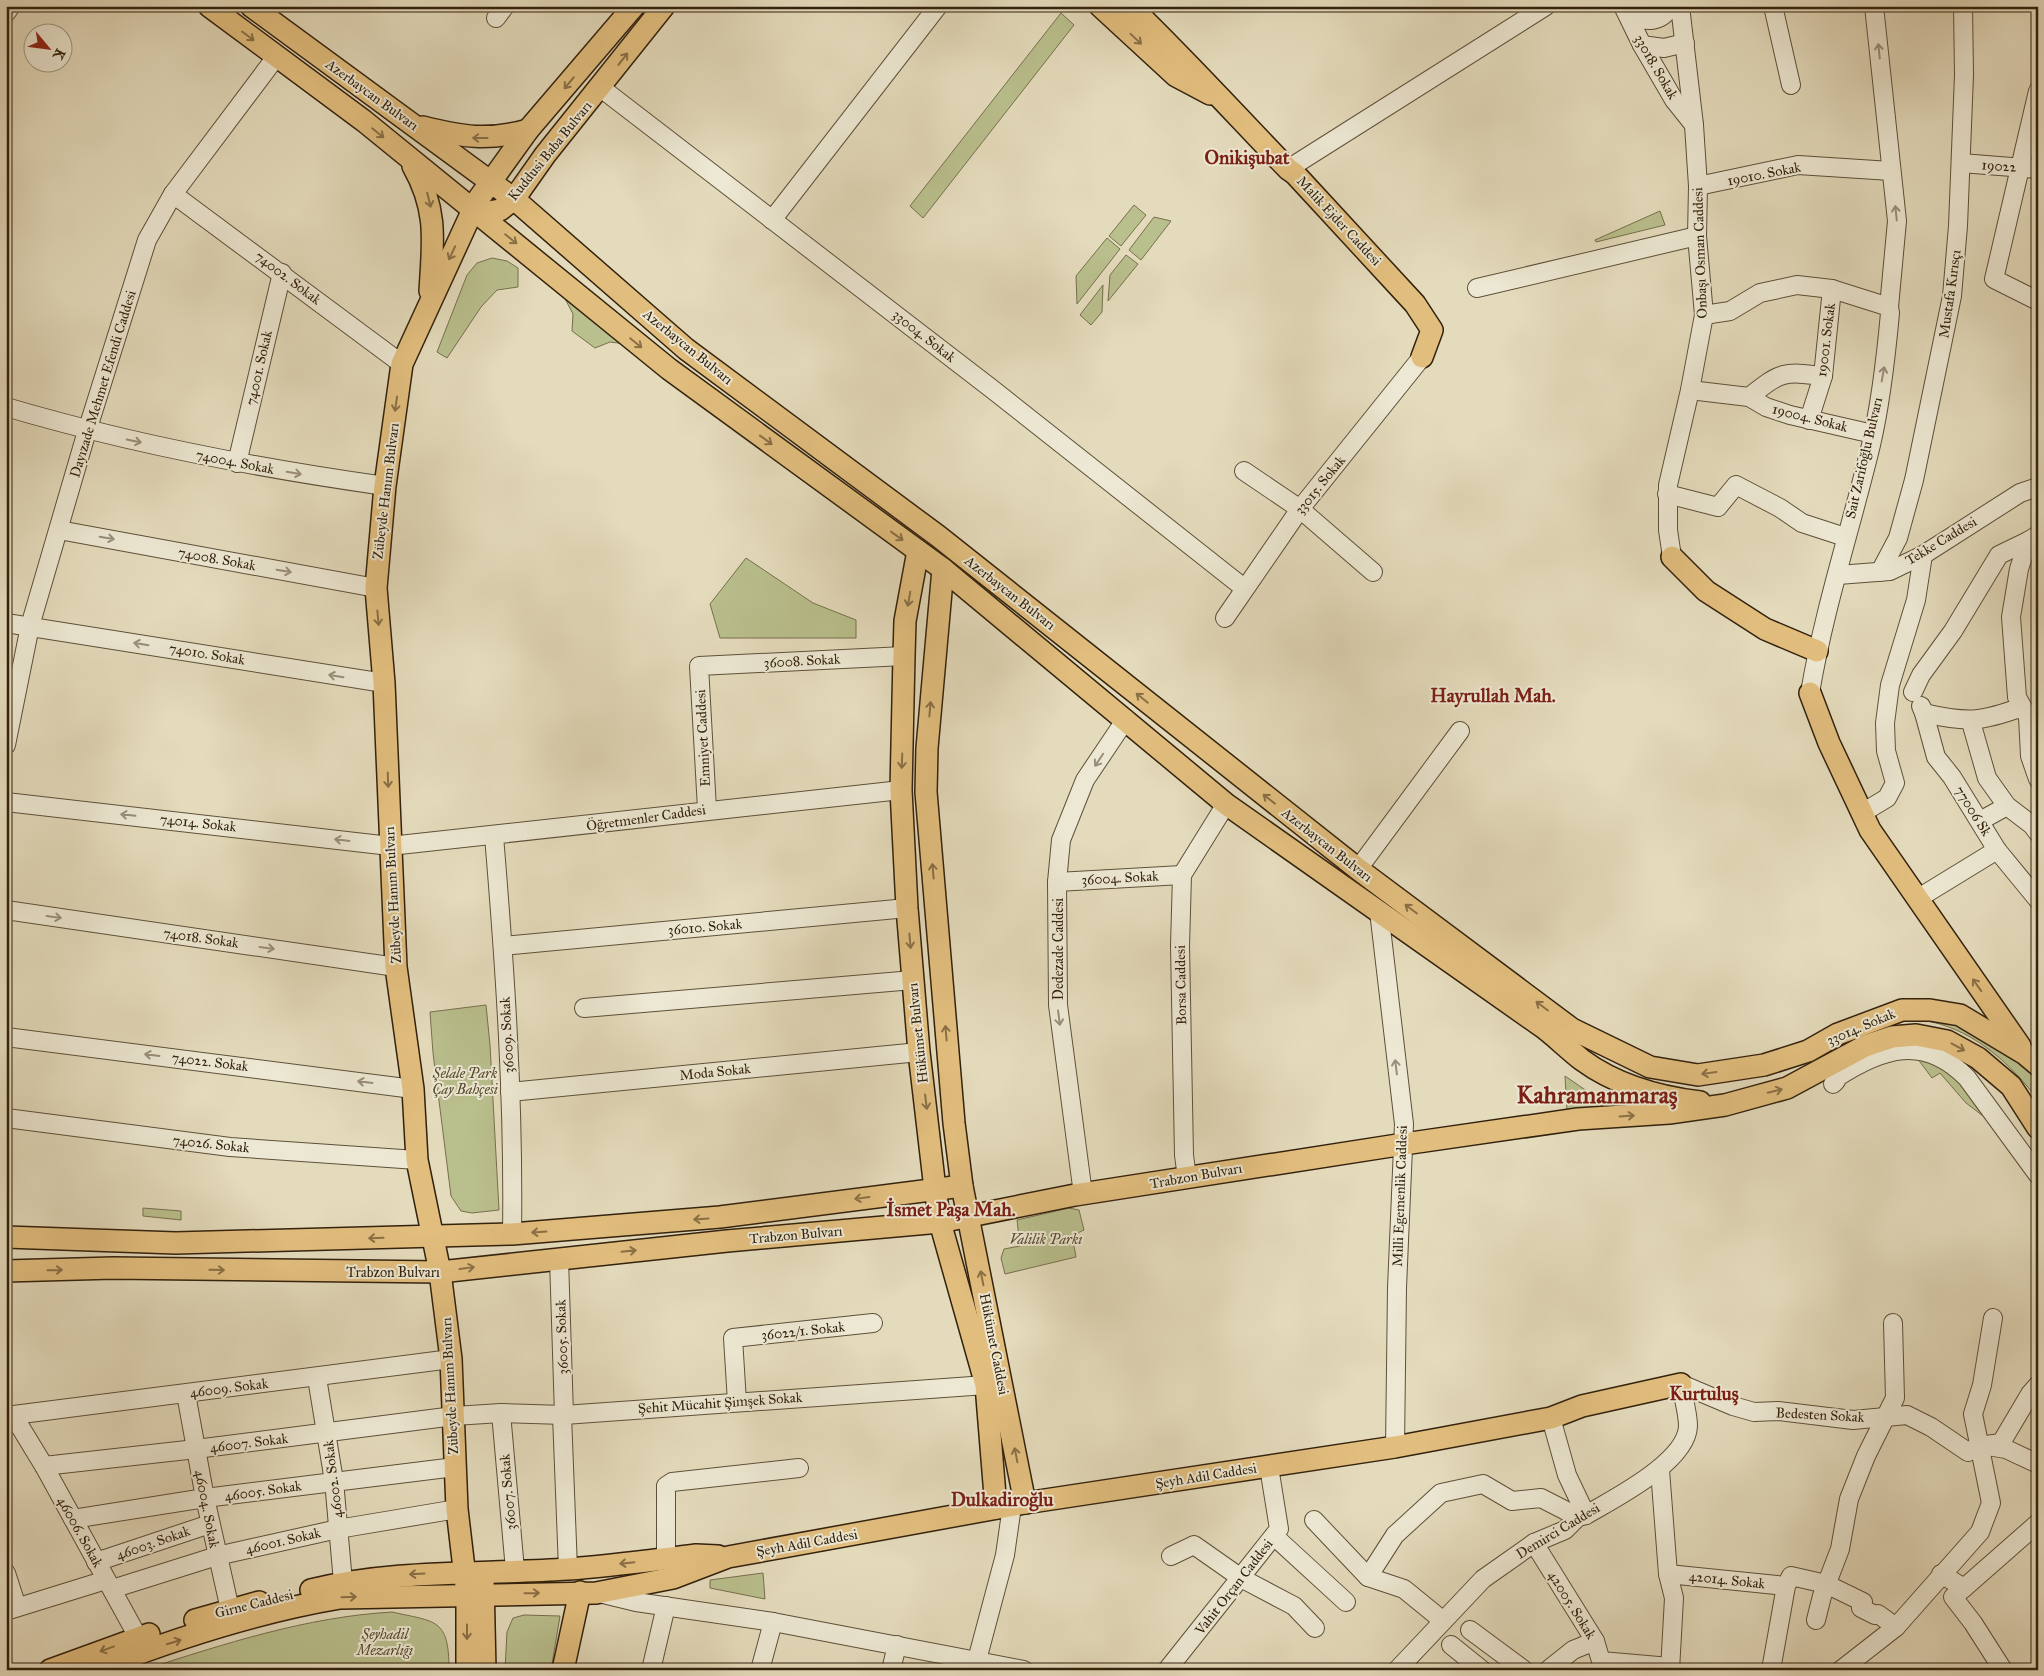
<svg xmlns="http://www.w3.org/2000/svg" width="2044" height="1676" font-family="'IM FELL Great Primer',serif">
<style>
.green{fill:#b9bf8d;stroke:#76704d}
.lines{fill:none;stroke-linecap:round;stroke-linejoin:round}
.minor-casing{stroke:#5e5039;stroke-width:20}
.major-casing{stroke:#32210d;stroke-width:24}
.minor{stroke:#ede8d3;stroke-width:18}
.major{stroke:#e2be7e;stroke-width:21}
.oneway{stroke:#8a7046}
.oneway2{stroke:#998e7a}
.labels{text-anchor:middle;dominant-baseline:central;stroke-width:4;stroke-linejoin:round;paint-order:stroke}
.street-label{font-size:14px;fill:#32210d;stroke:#ede8d3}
.park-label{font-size:14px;font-style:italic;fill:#54482d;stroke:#ede8d3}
.district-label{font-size:19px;font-weight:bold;fill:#7a1f14;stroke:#ede8d3}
.town-label{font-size:24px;font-weight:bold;fill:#7a1f14;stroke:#ede8d3}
</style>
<rect width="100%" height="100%" fill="#e4dbbc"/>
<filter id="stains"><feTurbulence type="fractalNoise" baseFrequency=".004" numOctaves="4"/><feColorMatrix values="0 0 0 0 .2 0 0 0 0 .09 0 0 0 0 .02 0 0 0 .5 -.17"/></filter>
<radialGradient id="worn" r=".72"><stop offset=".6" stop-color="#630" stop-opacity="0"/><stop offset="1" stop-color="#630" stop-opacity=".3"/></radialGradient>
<g class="green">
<polygon points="1061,13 1074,25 923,218 910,206"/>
<polygon points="1134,205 1146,215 1121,246 1109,236"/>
<polygon points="1660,211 1665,225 1596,242 1595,240"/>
<polygon points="1154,217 1171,221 1141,260 1129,250"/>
<polygon points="1107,238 1120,249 1077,304 1076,276"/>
<polygon points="1126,255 1138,264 1108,301 1110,275"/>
<polygon points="492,258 507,261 518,268 518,287 497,290 481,307 447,358 437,352 467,275 477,263"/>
<polygon points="1103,285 1102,312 1091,325 1080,315"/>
<polygon points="560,289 633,345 610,342 595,348 572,331 573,314"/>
<polygon points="746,558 813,603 856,620 856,638 720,638 710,604"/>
<polygon points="486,1005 490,1045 499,1210 472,1213 461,1211 451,1196 433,1053 430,1012"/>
<path d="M1904,1013L1965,1024L2038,1074V1100C2012,1065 1976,1032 1932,1022C1924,1020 1914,1021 1905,1021Z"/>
<polygon points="1914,1054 1951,1066 1991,1122 1966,1103 1940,1073 1932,1078"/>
<polygon points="1565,1076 1600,1100 1613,1093 1637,1105 1567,1111"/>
<polygon points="143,1208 181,1211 181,1220 143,1216"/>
<path d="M1069,1208L1079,1210L1084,1230C1069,1236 1074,1243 1076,1257L1005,1274L1001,1258L1004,1249L1020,1246L1017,1220Z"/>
<polygon points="763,1573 765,1599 710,1588 710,1580"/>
<path d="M392,1612C436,1622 449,1618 449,1670H143C224,1644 306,1617 392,1612Z"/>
<polygon points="524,1615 560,1616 551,1670 505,1670 507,1632 513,1618"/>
</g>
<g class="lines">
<g class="minor-casing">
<g id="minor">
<polyline points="1623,6 1642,45 1674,100 1694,125"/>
<polyline points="1773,6 1791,85"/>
<polyline points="6,13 11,6"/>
<path d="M1629,17C1646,21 1661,24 1671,6"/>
<polyline points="496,18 505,6"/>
<polyline points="1642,45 1664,48 1685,43"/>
<polyline points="601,88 992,389 1244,588"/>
<polyline points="2038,91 1994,279 2038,301"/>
<polyline points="1961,163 2038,169"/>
<polyline points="1288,169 1546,6"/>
<polyline points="1698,186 1798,165 1891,171"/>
<polyline points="173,194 402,364"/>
<polyline points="772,220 938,6"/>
<polyline points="1477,288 1697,236"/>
<polyline points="1704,315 1730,311 1760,293 1797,285 1832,289 1889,307"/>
<polyline points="1690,390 1749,397 1766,407 1790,415 1873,434"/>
<path d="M1749,397C1781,372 1782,371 1823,376"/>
<path d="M6,407C131,444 257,468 385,486"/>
<polyline points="1809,420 1823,376 1832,289"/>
<polyline points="237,463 282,273"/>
<polyline points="1244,471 1300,509 1373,572"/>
<polyline points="1667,494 1718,507 1736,485 1780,508 1802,523 1845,537"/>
<polyline points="59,530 376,588"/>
<polyline points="2038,535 2028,541 2019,569 2011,617 2017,697 2028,717 2030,756 2038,779"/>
<polyline points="1672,557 1668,530 1668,485 1690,390 1704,315 1697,236 1698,186 1694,125 1680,6"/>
<polyline points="1880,572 1898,538 1914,480 1952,296 1958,226 1964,75 1963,6"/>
<polyline points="1838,575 1890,571 1923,555 2020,493 2038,487"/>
<polyline points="1225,618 1300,509 1422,357"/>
<polyline points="6,623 384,683"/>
<polyline points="1913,692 1921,675 1953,631 1999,555 2028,541"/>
<path d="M1810,693C1824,609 1851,528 1871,445C1881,402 1886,357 1890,313L1889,307L1897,221L1874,6"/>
<path d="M1921,706L1924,713C1967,723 1981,722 2022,707"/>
<polyline points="1924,713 1936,757 1952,777 1997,850 2038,900"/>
<polyline points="1971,722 1987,778 2007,806 2032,825 2038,833"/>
<polyline points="6,745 30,626 87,431 147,240 173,194 276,57"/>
<polyline points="6,802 390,846 901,790"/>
<polyline points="707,809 699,666 904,656"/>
<polyline points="1862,813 1887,798 1895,783 1886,751 1885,723 1890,685 1916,600 1923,555"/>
<polyline points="1980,821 2007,806"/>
<path d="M494,836C505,968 514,1101 512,1234"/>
<polyline points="1358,869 1460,731"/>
<polyline points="1057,882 1182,875"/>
<polyline points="1917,899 1997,850"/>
<polyline points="6,910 396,967"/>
<polyline points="1379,911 1404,1124 1397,1288 1395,1447"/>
<polyline points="503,946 907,908"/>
<polyline points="584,1008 913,980"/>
<polyline points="6,1037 413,1089"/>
<path d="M1833,1084L1836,1081V1078C1882,1048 1924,1034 1967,1078L2038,1175"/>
<polyline points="510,1092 919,1052"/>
<polyline points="6,1118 230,1147 417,1160"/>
<polyline points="1187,1178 1184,1155 1180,946 1182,875 1226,804"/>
<polyline points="1083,1194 1058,1005 1057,882 1061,840 1085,780 1126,719"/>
<polyline points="559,1259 564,1415"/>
<polyline points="317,1378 334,1481 343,1582"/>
<polyline points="1681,1384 1733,1406 1754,1412 1778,1411 1853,1420 1907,1415 1931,1427 1968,1452 1981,1445 2006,1449 2038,1464"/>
<polyline points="186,1394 205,1498 233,1623"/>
<polyline points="737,1402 733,1338 873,1323"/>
<polyline points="501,1413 515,1570"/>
<polyline points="13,1415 44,1466 144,1648"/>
<polyline points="562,1415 568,1569"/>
<polyline points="6,1416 451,1359"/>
<polyline points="1551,1418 1567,1475 1586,1515"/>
<polyline points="1986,1445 2001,1443 2030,1394 2038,1385"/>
<polyline points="44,1466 196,1449 454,1416 501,1413 564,1415 986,1385"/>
<polyline points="1660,1470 1668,1574 1674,1598 1670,1670"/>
<polyline points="73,1519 205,1498 455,1467"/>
<polyline points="1314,1520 1368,1577 1404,1589 1442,1620"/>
<polyline points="1274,1536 1346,1602"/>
<polyline points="1534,1543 1595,1641 1601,1661 1670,1667"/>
<polyline points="1171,1556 1194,1545 1241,1578 1294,1606 1315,1628"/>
<polyline points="666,1558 666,1486 672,1482 799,1468"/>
<polyline points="96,1562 210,1524"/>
<polyline points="6,1573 17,1607"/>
<polyline points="1668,1574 1786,1586"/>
<polyline points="1941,1574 1964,1588 1953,1597 1973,1623 2003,1670"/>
<polyline points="1368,1577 1395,1535 1441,1493 1483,1484 1512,1501 1541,1498 1578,1517"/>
<polyline points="1964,1588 2038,1523"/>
<polyline points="112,1589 217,1556 338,1529 457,1509"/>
<polyline points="599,1593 636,1602 773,1622 1024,1670"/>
<polyline points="6,1611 106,1580"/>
<polyline points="1816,1620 1822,1596 1840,1549 1849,1499 1866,1456 1895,1398 1893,1323"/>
<polyline points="1470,1630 1524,1670"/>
<polyline points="1451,1645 1482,1670"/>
<polyline points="977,1660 1005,1555 1012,1506"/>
<polyline points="651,1670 666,1606"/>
<polyline points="760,1670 773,1622"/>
<polyline points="891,1670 897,1645"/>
<polyline points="1167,1670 1279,1529 1269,1467"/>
<path d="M1397,1670L1483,1579L1534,1543L1565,1530L1578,1517L1586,1515C1613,1499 1687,1462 1688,1426C1688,1413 1683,1397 1681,1384"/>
<polyline points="1548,1670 1573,1650 1595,1641"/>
<polyline points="1771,1670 1786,1586 1791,1576 1826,1584 1863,1602 1861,1608 1875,1615 1878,1614 1896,1627"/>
<polyline points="1841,1670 1896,1627 1980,1532 1991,1503 1973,1414 1982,1385 1993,1318"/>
</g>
</g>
<g class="major-casing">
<g id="major">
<path d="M209,6L364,121L669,369L943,569L1226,804L1544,1028C1557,1038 1569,1050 1582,1060C1616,1085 1659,1097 1700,1102"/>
<polyline points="251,6 514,199 686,349 938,536 1358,869 1572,1029 1650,1067 1698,1075 1764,1065 1808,1051 1838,1034 1902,1010 1930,1010 1960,1015 2025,1054 2038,1065"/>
<polyline points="1100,6 1176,76 1210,94"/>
<path d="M1130,6C1185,59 1235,114 1288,169L1295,174L1415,304L1432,330L1422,357"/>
<path d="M423,127C462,137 488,141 528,130"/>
<path d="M413,166C438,210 433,242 430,291"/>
<polyline points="473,209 488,212 500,210 514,199 545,155 664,6"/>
<polyline points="918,551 905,621 904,656 901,790 907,908 919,1052 935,1189 940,1222 986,1385 996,1508"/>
<polyline points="1672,557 1706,591 1765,629 1817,651"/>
<polyline points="943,569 927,748 926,792 954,1123 962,1186 1025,1503"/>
<polyline points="1810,693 1829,743 1870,830 2020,1046"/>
<polyline points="6,1237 176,1243 512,1234 720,1217 962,1186"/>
<polyline points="6,1271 113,1268 440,1272 727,1241 940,1222 1075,1195 1404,1144 1578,1119 1669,1113 1725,1105 1787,1088 1865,1046 1892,1037 1916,1035 1947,1041 1978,1058 2011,1086 2038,1128"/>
<polyline points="483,1580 485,1670"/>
<path d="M311,1590C396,1569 481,1575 568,1569C611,1566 654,1560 696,1555L718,1556"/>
<polyline points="195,1620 259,1602"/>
<polyline points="50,1670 149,1634"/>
<path d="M95,1670C174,1639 257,1612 340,1598L596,1593L673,1578L728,1557L1025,1503L1395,1447L1551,1418L1582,1406L1681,1384"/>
<polyline points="467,1670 467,1594 457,1509 451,1359 440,1272 417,1160 413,1089 396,967 384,683 376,588 385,486 402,364 477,201 528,130 634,6"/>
<polyline points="563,1670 580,1592"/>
</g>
</g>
<use href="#minor" class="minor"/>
<use href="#major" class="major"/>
</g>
<defs><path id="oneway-shaft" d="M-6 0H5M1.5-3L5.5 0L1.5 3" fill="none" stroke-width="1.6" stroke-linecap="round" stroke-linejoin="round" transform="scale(1.25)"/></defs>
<g class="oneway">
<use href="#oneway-shaft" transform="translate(248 36) rotate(37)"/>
<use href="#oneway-shaft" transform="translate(1136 39) rotate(43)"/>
<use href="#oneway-shaft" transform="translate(623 59) rotate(-52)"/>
<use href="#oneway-shaft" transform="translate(569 83) rotate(130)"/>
<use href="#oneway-shaft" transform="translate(378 133) rotate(39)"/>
<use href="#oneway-shaft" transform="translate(480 138) rotate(180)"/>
<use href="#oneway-shaft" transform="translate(429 200) rotate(76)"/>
<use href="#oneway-shaft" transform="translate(511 239) rotate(39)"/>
<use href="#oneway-shaft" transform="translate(452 253) rotate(115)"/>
<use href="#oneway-shaft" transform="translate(636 343) rotate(39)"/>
<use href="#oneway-shaft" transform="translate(396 404) rotate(98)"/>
<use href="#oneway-shaft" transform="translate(766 440) rotate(36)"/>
<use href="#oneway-shaft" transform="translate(897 536) rotate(36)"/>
<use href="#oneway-shaft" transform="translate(909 599) rotate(100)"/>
<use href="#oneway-shaft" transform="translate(378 618) rotate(85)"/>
<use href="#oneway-shaft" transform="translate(1142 698) rotate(-141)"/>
<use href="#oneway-shaft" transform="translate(930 709) rotate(-85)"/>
<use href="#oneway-shaft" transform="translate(902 761) rotate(92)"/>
<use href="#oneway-shaft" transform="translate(388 780) rotate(88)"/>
<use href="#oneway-shaft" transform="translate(1269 799) rotate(-142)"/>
<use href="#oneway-shaft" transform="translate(933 871) rotate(-95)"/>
<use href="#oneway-shaft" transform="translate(1411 909) rotate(-143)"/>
<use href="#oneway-shaft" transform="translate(910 941) rotate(85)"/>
<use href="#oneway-shaft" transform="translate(1977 985) rotate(-125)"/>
<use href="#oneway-shaft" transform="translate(1542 1006) rotate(-143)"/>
<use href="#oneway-shaft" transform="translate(946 1033) rotate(-95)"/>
<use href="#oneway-shaft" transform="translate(1958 1047) rotate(28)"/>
<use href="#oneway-shaft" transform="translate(1709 1073) rotate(172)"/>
<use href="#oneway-shaft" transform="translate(1775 1091) rotate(-14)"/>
<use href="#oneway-shaft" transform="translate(926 1102) rotate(83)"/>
<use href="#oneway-shaft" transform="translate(1627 1116) rotate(-4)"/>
<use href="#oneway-shaft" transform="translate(862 1198) rotate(172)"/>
<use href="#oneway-shaft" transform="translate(701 1219) rotate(176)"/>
<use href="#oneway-shaft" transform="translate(539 1232) rotate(176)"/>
<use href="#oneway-shaft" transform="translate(376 1238) rotate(178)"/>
<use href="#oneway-shaft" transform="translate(629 1251) rotate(-6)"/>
<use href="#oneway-shaft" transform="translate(467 1268) rotate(-8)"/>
<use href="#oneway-shaft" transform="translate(55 1270) rotate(-1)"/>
<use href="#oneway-shaft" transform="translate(217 1270) rotate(1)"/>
<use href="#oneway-shaft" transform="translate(982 1278) rotate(-101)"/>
<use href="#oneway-shaft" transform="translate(1016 1455) rotate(-101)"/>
<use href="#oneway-shaft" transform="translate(627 1563) rotate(174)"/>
<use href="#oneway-shaft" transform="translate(417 1574) rotate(177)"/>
<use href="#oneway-shaft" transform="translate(532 1593) rotate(-1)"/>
<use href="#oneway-shaft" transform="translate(349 1597) rotate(-2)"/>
<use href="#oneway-shaft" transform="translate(467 1632) rotate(90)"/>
<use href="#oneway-shaft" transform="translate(174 1642) rotate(-17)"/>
<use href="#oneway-shaft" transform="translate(107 1649) rotate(160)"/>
</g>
<g class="oneway2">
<use href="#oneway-shaft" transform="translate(1879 51) rotate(-96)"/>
<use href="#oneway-shaft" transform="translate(1896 213) rotate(-96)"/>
<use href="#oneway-shaft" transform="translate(1883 374) rotate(-80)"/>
<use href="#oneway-shaft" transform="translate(134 441) rotate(12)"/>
<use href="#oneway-shaft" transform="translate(294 473) rotate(9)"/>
<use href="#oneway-shaft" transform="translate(107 538) rotate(10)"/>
<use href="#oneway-shaft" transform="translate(284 571) rotate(10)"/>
<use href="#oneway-shaft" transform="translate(141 644) rotate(-171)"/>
<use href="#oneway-shaft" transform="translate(336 676) rotate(-171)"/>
<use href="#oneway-shaft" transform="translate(1099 760) rotate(124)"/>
<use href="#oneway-shaft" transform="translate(128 815) rotate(-174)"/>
<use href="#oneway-shaft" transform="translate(342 840) rotate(-173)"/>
<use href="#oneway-shaft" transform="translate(54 917) rotate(8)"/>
<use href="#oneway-shaft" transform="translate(267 948) rotate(8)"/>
<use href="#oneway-shaft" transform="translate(1059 1018) rotate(83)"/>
<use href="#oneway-shaft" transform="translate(152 1055) rotate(-173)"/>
<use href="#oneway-shaft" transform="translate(1396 1067) rotate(-97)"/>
<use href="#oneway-shaft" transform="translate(365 1082) rotate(-173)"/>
</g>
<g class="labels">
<g class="street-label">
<text transform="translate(1656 67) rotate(60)">33018. Sokak</text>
<text transform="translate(372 95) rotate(36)">Azerbaycan Bulvarı</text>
<text transform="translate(550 151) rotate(-51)">Kuddusi Baba Bulvarı</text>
<text transform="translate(1999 166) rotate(4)">19022</text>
<text transform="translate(1764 174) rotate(-11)">19010. Sokak</text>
<text transform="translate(1339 221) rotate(47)">Malik Ejder Caddesi</text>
<text transform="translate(1700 253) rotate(-92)">Onbaşı Osman Caddesi</text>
<text transform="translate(288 278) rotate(37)">74002. Sokak</text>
<text transform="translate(1950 294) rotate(-82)">Mustafa Kırısçı</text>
<text transform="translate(924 336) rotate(38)">33004. Sokak</text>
<text transform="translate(1826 340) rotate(-83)">19001. Sokak</text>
<text transform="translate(688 347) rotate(39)">Azerbaycan Bulvarı</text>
<text transform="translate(259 368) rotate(-77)">74001. Sokak</text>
<text transform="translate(103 384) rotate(-73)">Dayızade Mehmet Efendi Caddesi</text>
<text transform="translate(1810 418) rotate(14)">19004. Sokak</text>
<text transform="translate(1864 458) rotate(-77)">Sait Zarifoğlu Bulvarı</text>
<text transform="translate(235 462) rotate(11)">74004. Sokak</text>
<text transform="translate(1320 485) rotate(-51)">33015. Sokak</text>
<text transform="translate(386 491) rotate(-83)">Zübeyde Hanım Bulvarı</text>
<text transform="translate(1941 541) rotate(-31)">Tekke Caddesi</text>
<text transform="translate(217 559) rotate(10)">74008. Sokak</text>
<text transform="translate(1010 593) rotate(38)">Azerbaycan Bulvarı</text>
<text transform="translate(207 654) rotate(9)">74010. Sokak</text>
<text transform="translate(802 661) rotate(-3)">36008. Sokak</text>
<text transform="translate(703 738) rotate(-93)">Emniyet Caddesi</text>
<text transform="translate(1973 811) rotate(58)">77006 Sk</text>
<text transform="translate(646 818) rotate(-8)">Öğretmenler Caddesi</text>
<text transform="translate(198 823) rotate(6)">74014. Sokak</text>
<text transform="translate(1327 845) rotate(38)">Azerbaycan Bulvarı</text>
<text transform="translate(1120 878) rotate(-3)">36004. Sokak</text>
<text transform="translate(393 895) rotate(-93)">Zübeyde Hanım Bulvarı</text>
<text transform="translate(705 927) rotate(-5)">36010. Sokak</text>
<text transform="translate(201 938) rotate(8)">74018. Sokak</text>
<text transform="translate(1058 949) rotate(-90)">Dedezade Caddesi</text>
<text transform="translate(1181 985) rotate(-91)">Borsa Caddesi</text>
<text transform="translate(1861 1027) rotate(-23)">33014. Sokak</text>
<text transform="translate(918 1033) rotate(-96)">Hükümet Bulvarı</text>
<text transform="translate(507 1035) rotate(-93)">36009. Sokak</text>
<text transform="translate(210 1062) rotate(7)">74022. Sokak</text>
<text transform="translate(715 1072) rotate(-6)">Moda Sokak</text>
<text transform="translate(211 1144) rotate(6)">74026. Sokak</text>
<text transform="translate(1196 1176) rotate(-10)">Trabzon Bulvarı</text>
<text transform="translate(1400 1196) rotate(-88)">Milli Egemenlik Caddesi</text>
<text transform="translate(796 1235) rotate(-5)">Trabzon Bulvarı</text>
<text x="393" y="1272">Trabzon Bulvarı</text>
<text transform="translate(803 1331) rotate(-6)">36022/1. Sokak</text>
<text transform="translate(562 1337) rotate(-92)">36005. Sokak</text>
<text transform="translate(994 1344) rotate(79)">Hükümet Caddesi</text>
<text transform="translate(450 1386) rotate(-93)">Zübeyde Hanım Bulvarı</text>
<text transform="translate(229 1388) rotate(-7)">46009. Sokak</text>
<text transform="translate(720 1403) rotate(-4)">Şehit Mücahit Şimşek Sokak</text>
<text transform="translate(1820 1415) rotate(3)">Bedesten Sokak</text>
<text transform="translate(249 1443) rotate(-7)">46007. Sokak</text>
<text transform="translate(1206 1476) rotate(-9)">Şeyh Adil Caddesi</text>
<text transform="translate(333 1479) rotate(-97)">46002. Sokak</text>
<text transform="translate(263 1491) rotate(-8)">46005. Sokak</text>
<text transform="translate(508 1492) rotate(-95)">36007. Sokak</text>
<text transform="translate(207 1509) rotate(79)">46004. Sokak</text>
<text transform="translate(1558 1531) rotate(-31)">Demirci Caddesi</text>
<text transform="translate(80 1532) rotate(61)">46006. Sokak</text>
<text transform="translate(283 1541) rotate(-13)">46001. Sokak</text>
<text transform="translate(153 1543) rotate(-19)">46003. Sokak</text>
<text transform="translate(807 1543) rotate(-10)">Şeyh Adil Caddesi</text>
<text transform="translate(1727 1580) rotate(6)">42014. Sokak</text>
<text transform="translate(1234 1587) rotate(-52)">Vahit Orçan Caddesi</text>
<text transform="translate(254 1604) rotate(-14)">Girne Caddesi</text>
<text transform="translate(1572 1605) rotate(58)">42005. Sokak</text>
</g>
<g class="park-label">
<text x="465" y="1073">Şelale Park<tspan x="465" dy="16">Çay Bahçesi</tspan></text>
<text x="1046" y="1239">Valilik Parkı</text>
<text x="385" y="1634">Şeyhadil<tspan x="385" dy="16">Mezarlığı</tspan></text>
</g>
<g class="district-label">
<text x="1247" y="157">Onikişubat</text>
<text x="1493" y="695">Hayrullah Mah.</text>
<text x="951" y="1209">İsmet Paşa Mah.</text>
<text x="1704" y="1393">Kurtuluş</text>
<text x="1002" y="1499">Dulkadiroğlu</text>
</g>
<g class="town-label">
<text x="1597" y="1095">Kahramanmaraş</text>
</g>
</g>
<rect width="2044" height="1676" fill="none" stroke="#e4dbbc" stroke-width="25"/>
<rect x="8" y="8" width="2029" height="1661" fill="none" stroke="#32210d" stroke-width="2.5"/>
<rect x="12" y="12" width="2019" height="1651" fill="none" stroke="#32210d"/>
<g transform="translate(48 48) rotate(119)"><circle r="24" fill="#ede8d3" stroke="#a29884"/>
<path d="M0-4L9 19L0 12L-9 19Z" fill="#8f2418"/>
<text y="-8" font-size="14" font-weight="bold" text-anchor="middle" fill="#32210d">K</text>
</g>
<rect width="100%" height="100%" filter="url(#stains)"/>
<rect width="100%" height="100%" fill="url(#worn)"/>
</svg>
